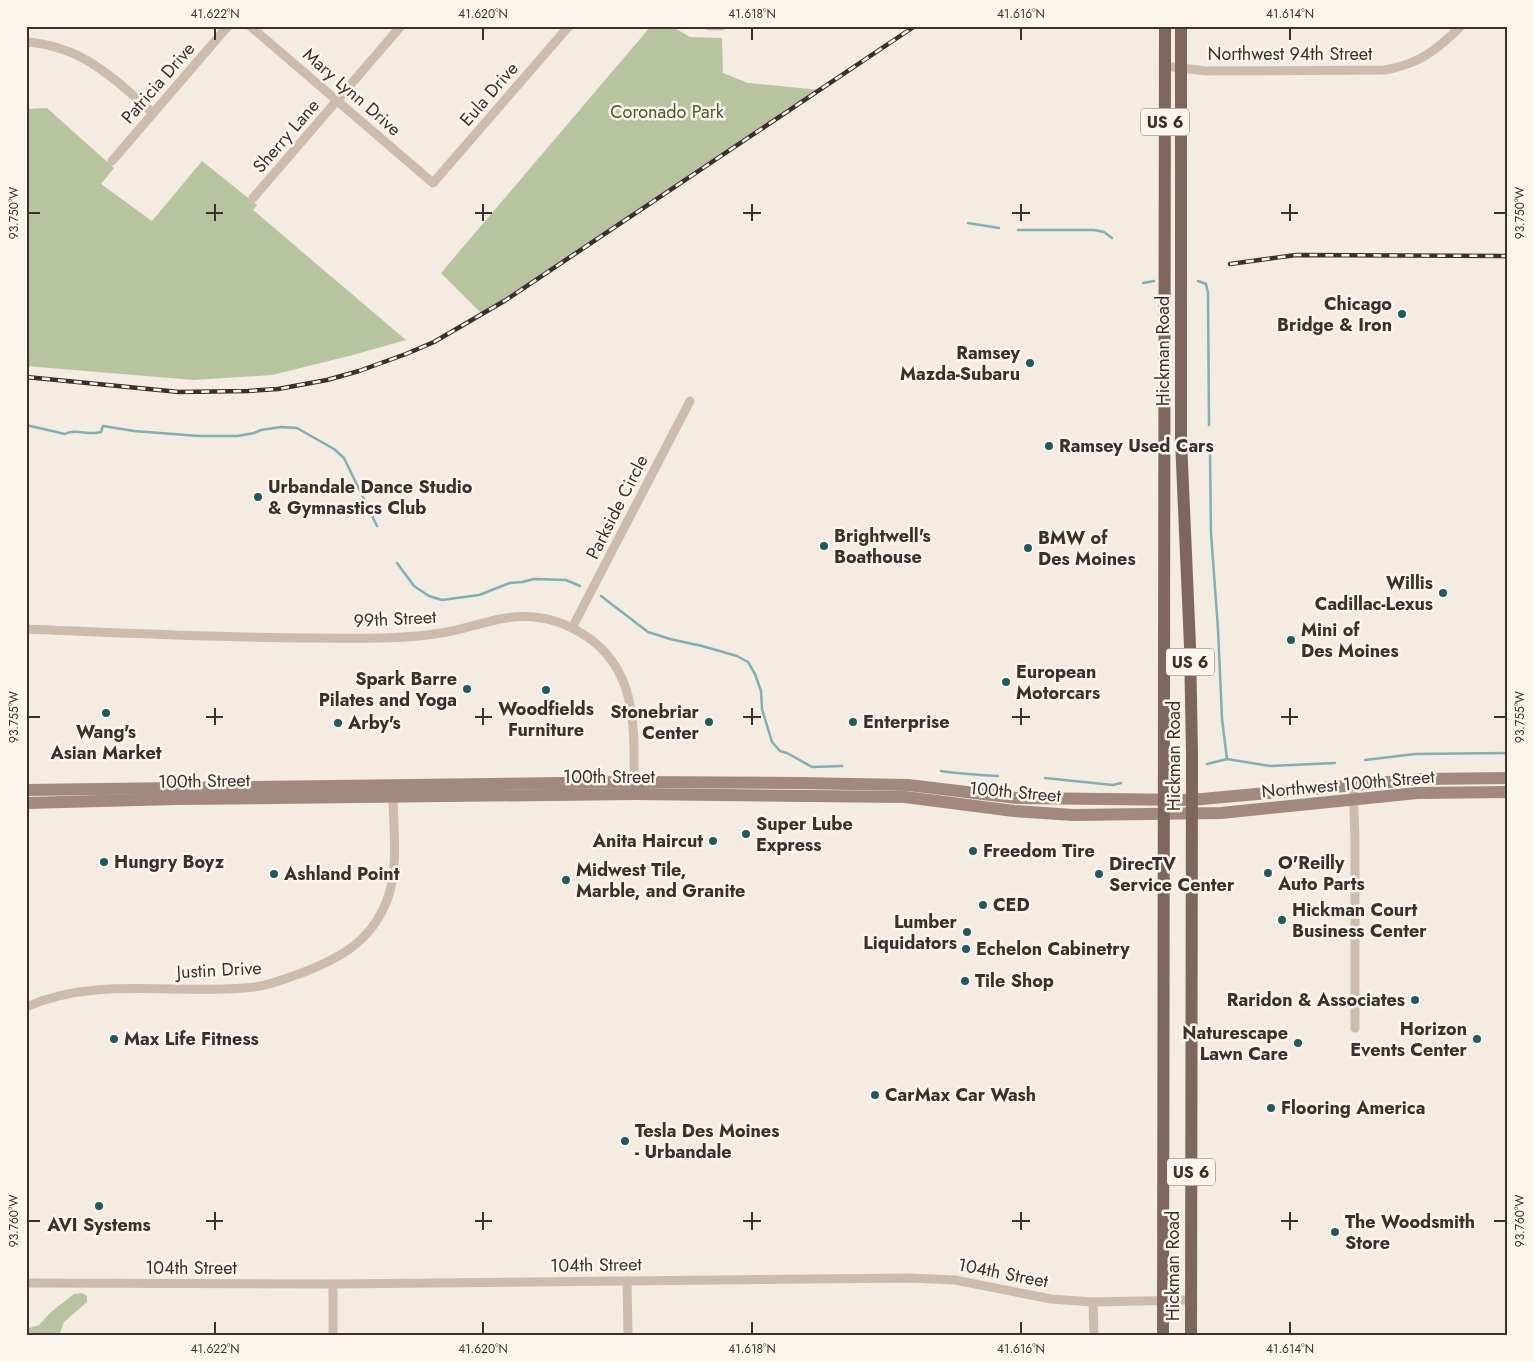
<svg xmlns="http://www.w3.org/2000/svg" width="1534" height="1362" font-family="Jost,sans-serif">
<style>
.green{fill:#b8c4a0}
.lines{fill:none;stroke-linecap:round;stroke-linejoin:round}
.stream{stroke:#7fb0b2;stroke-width:2.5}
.minor{stroke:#cdbbac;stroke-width:9}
.secondary{stroke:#a18a7d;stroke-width:12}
.primary{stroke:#7d675c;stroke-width:12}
.rail-casing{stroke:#3b302b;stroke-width:4.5}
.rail{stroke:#fbf5ee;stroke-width:2.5;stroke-dasharray:8;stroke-linecap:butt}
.ticks{fill:none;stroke:#3b302b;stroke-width:2}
.poi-dot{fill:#1f5a5e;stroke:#fbf5ee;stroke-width:2}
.labels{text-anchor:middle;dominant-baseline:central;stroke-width:5;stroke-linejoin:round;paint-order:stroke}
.shield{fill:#fbf5ee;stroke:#756b66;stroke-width:1}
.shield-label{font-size:16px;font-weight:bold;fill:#3b302b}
.street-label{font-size:18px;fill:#3b302b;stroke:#fbf5ee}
.park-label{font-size:18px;fill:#4a5a2e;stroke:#fbf5ee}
.poi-label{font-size:18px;font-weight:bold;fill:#3b302b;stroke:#fbf5ee;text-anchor:start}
.neatline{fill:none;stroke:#3b302b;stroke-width:2}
.ticks-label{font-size:12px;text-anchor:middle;fill:#3b302b}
</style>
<rect width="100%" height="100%" fill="#f4ebe1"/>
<g class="green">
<polygon points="651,26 671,26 690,37 722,38 723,73 748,83 820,90 482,314 441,273"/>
<polygon points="47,108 114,168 101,184 152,221 202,161 257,205 253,210 406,340 353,355 272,375 194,380 26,366 26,109"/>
<polygon points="82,1293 87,1296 87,1302 64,1322 59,1336 26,1336 26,1329 39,1325 51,1312 74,1294"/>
</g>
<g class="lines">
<g class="stream">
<polyline points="968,223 999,228"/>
<polyline points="1018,230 1094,230 1104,232 1112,238"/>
<polyline points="1198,281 1206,284 1208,293 1209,425"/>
<polyline points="1143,283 1154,281"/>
<path d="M26,425L65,434C75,428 89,436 101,432L103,426L134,431L199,436H238L254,433L261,430L281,427L297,428L334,449L344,458L377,526"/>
<polyline points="1210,453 1211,533 1218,629 1222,719 1227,759"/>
<polyline points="397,563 414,586 429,596 442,600 479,595 510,583 522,582 534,579 566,580 580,586"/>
<polyline points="601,596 648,632 670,639 702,646 737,656 748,662 755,674 761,691 762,709 772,742 780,751 787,753 812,767 842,766"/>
<polyline points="1365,760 1415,754 1508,753"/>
<polyline points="1207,764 1227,759 1270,766 1335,763"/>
<path d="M941,771C960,774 979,775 998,776"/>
<polyline points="1045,778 1113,785 1121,783"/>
</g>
<g class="minor">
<polyline points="250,26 433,183 569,26"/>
<polyline points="710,26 721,26"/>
<path d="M26,42C83,46 113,78 153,113"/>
<path d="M1165,66L1206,71L1385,70C1419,64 1437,50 1461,26"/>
<polyline points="112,161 228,26"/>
<polyline points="253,198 401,26"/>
<polyline points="572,628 690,401"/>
<path d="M26,629C122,633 217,638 313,638C355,638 399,640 441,633C461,630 480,623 500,619C530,613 560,619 586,636C639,671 634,732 634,787"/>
<polyline points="1353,785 1355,839 1355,1028"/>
<path d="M26,1007C99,975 179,996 255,987C270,985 285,979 299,974C342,958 376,939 390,891C398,860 393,824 393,792"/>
<polyline points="627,1281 628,1336"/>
<polyline points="26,1283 333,1284 910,1278 955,1280 1051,1299 1093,1302 1191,1300"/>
<polyline points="333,1284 333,1336"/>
<polyline points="1093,1302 1094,1336"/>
</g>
<g class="secondary">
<polyline points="26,790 634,782 798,783 908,785 1017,798 1191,800 1422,779 1508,778"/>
<polyline points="26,803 176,799 634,794 905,797 1014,811 1073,815 1221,813 1417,793 1508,792"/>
</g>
<g class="primary">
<polyline points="1181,26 1181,440 1190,646 1192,753 1191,1336"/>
<polyline points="1163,1336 1165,26"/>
</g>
<g class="rail-casing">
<g id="rail">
<polyline points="1230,264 1296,255 1508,256"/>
<polyline points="26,377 179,392 248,391 278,389 327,380 359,371 406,354 434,342 506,300 915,26"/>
</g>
</g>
<use href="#rail" class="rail"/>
</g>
<path class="ticks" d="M215,28V40M483,28V40M752,28V40M1021,28V40M1290,28V40M215,204V221M483,204V221M752,204V221M1021,204V221M1290,204V221M28,213H40M206,213H223M475,213H492M743,213H761M1012,213H1030M1281,213H1298M1494,213H1506M215,708V725M483,708V725M752,708V725M1021,708V725M1290,708V725M28,717H40M206,717H223M475,717H492M743,717H761M1012,717H1030M1281,717H1298M1494,717H1506M215,1212V1230M483,1212V1230M752,1212V1230M1021,1212V1230M1290,1212V1230M28,1221H40M206,1221H223M475,1221H492M743,1221H761M1012,1221H1030M1281,1221H1298M1494,1221H1506M215,1322V1334M483,1322V1334M752,1322V1334M1021,1322V1334M1290,1322V1334"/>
<g class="poi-dot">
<circle cx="1402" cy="314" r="5"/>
<circle cx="1030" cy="363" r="5"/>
<circle cx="1049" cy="446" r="5"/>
<circle cx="258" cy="497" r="5"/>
<circle cx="824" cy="546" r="5"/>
<circle cx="1028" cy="548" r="5"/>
<circle cx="1443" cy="593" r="5"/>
<circle cx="1291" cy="640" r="5"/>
<circle cx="1006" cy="682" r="5"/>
<circle cx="467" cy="689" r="5"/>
<circle cx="546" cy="690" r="5"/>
<circle cx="106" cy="713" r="5"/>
<circle cx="709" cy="722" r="5"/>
<circle cx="853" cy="722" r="5"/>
<circle cx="338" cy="723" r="5"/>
<circle cx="746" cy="834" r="5"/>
<circle cx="713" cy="841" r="5"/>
<circle cx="973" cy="851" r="5"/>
<circle cx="104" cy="862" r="5"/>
<circle cx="1268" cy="873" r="5"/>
<circle cx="274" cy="874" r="5"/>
<circle cx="1099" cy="874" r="5"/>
<circle cx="566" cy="880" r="5"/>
<circle cx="983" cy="905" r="5"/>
<circle cx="1282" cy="920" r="5"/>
<circle cx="967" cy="932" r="5"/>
<circle cx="966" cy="949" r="5"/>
<circle cx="965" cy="981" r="5"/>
<circle cx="1415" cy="1000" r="5"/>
<circle cx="114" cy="1039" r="5"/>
<circle cx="1477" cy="1039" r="5"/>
<circle cx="1298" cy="1043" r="5"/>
<circle cx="875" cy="1095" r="5"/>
<circle cx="1271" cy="1108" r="5"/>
<circle cx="625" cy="1141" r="5"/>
<circle cx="99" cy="1206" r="5"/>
<circle cx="1335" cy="1232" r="5"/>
</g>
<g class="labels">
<g class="shield">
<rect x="1141" y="108.5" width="48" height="27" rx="4"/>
<rect x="1166" y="648.5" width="48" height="27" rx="4"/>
<rect x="1167" y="1158.5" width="48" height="27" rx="4"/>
</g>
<g class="shield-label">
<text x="1165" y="122">US 6</text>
<text x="1190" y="662">US 6</text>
<text x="1191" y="1172">US 6</text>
</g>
<g class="street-label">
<text x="1290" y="54">Northwest 94th Street</text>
<text transform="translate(158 83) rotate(-49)">Patricia Drive</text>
<text transform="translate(352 92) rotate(41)">Mary Lynn Drive</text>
<text transform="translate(489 94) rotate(-49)">Eula Drive</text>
<text transform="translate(286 136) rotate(-49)">Sherry Lane</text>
<text transform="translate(1163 351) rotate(-90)">Hickman Road</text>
<text transform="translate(617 507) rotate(-63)">Parkside Circle</text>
<text transform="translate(395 619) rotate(-3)">99th Street</text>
<text transform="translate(1174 756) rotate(-90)">Hickman Road</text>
<text x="609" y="777">100th Street</text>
<text transform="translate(204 781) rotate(-1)">100th Street</text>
<text transform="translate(1348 784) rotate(-5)">Northwest 100th Street</text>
<text transform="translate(1015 792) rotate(5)">100th Street</text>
<text transform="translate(219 970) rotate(-3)">Justin Drive</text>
<text transform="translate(596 1265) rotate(-1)">104th Street</text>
<text transform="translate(1173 1266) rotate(-90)">Hickman Road</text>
<text x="191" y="1268">104th Street</text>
<text transform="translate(1003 1273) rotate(11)">104th Street</text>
</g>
<g class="park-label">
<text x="667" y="112">Coronado Park</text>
</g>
<g class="poi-label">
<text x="1392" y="304" text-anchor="end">Chicago<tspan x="1392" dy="21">Bridge &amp; Iron</tspan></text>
<text x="1020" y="353" text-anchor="end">Ramsey<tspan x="1020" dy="21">Mazda-Subaru</tspan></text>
<text x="1059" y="446">Ramsey Used Cars</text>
<text x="268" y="487">Urbandale Dance Studio<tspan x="268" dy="21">&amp; Gymnastics Club</tspan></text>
<text x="834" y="536">Brightwell's<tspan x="834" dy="21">Boathouse</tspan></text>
<text x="1038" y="538">BMW of<tspan x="1038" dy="21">Des Moines</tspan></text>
<text x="1433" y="583" text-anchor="end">Willis<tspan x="1433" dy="21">Cadillac-Lexus</tspan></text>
<text x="1301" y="630">Mini of<tspan x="1301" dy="21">Des Moines</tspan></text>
<text x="1016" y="672">European<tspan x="1016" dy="21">Motorcars</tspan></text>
<text x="457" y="679" text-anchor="end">Spark Barre<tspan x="457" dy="21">Pilates and Yoga</tspan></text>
<text x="546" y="709" text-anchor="middle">Woodfields<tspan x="546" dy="21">Furniture</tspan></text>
<text x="699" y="712" text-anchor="end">Stonebriar<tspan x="699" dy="21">Center</tspan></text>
<text x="863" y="722">Enterprise</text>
<text x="348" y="723">Arby's</text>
<text x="106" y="732" text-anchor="middle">Wang's<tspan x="106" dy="21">Asian Market</tspan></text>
<text x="756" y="824">Super Lube<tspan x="756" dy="21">Express</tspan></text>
<text x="703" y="841" text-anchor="end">Anita Haircut</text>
<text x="983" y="851">Freedom Tire</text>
<text x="114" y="862">Hungry Boyz</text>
<text x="1278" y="863">O'Reilly<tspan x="1278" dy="21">Auto Parts</tspan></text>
<text x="1109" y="864">DirecTV<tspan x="1109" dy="21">Service Center</tspan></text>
<text x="576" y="870">Midwest Tile,<tspan x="576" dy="21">Marble, and Granite</tspan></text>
<text x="284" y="874">Ashland Point</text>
<text x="993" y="905">CED</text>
<text x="1292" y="910">Hickman Court<tspan x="1292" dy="21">Business Center</tspan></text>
<text x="957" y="922" text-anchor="end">Lumber<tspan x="957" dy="21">Liquidators</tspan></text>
<text x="976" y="949">Echelon Cabinetry</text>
<text x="975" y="981">Tile Shop</text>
<text x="1405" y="1000" text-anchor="end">Raridon &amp; Associates</text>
<text x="1467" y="1029" text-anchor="end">Horizon<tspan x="1467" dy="21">Events Center</tspan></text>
<text x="1288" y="1033" text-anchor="end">Naturescape<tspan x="1288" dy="21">Lawn Care</tspan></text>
<text x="124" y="1039">Max Life Fitness</text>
<text x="885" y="1095">CarMax Car Wash</text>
<text x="1281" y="1108">Flooring America</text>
<text x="635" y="1131">Tesla Des Moines<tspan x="635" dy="21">- Urbandale</tspan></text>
<text x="1345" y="1222">The Woodsmith<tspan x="1345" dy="21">Store</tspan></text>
<text x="99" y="1225" text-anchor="middle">AVI Systems</text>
</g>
</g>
<rect width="1534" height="1362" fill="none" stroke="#fbf5ee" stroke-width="55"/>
<rect x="28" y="28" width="1478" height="1306" class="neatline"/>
<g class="ticks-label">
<text x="215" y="18">41.622°N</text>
<text x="483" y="18">41.620°N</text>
<text x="752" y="18">41.618°N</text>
<text x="1021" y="18">41.616°N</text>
<text x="1290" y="18">41.614°N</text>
<text transform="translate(1520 213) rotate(-90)" y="4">93.750°W</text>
<text transform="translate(14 213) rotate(-90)" y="4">93.750°W</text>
<text transform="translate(1520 717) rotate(-90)" y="4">93.755°W</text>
<text transform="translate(14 717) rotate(-90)" y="4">93.755°W</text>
<text transform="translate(1520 1221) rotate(-90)" y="4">93.760°W</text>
<text transform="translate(14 1221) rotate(-90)" y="4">93.760°W</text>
<text x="215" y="1353">41.622°N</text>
<text x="483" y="1353">41.620°N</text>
<text x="752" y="1353">41.618°N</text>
<text x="1021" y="1353">41.616°N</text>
<text x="1290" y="1353">41.614°N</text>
</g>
</svg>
